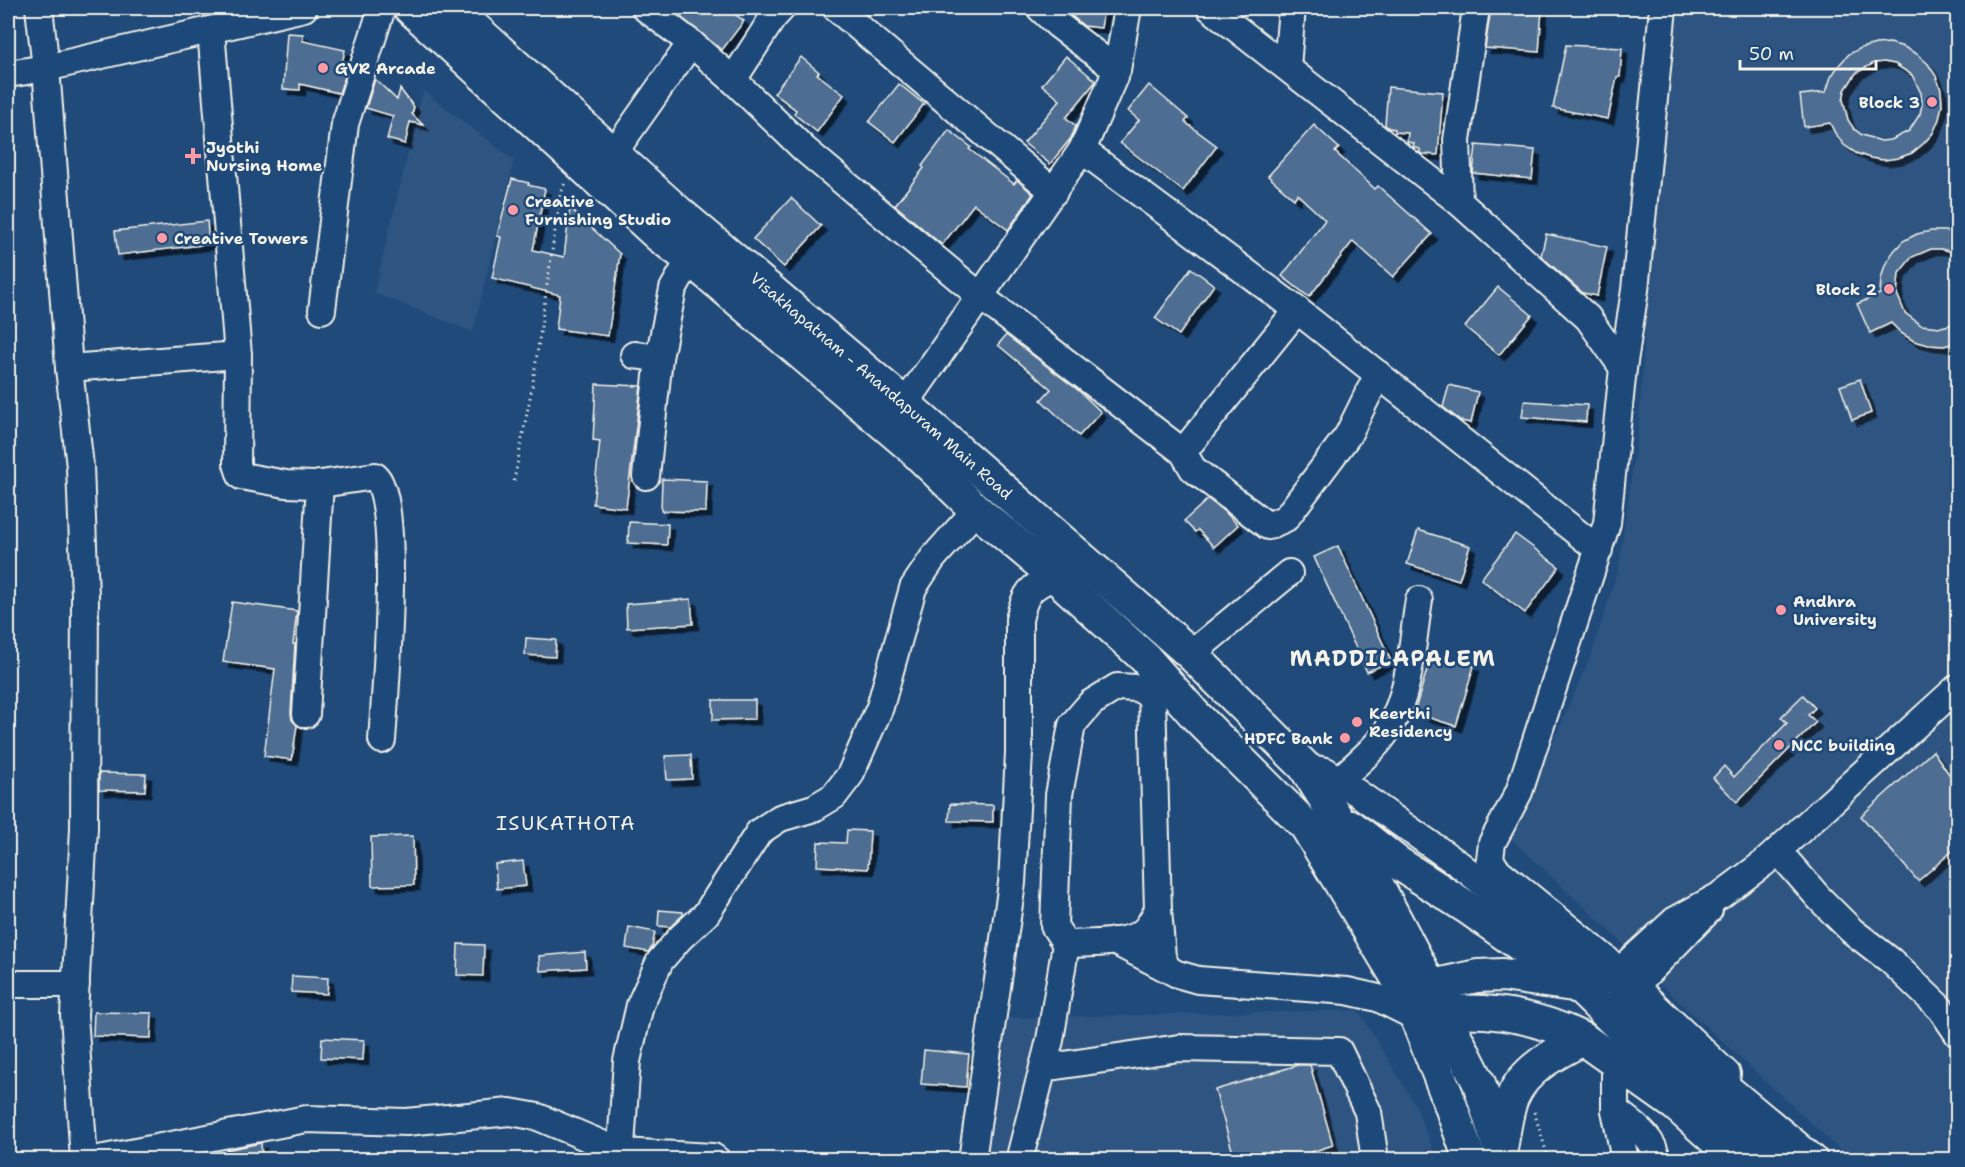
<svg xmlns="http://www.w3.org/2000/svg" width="1965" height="1167" font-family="'Shantell Sans',sans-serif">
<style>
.built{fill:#2d5581}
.building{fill:#4d6e92;stroke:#f4f1e8;stroke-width:1.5;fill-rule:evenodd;filter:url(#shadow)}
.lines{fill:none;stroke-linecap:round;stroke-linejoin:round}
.minor-casing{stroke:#f4f1e8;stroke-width:30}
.major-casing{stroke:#f4f1e8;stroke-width:36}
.path{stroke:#f4f1e8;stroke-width:3;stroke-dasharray:1.5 4.5;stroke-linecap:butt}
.minor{stroke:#1f4a7a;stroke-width:26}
.major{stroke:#1f4a7a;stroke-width:32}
.poi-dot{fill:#ff9aa2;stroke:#1f4a7a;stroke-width:2}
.labels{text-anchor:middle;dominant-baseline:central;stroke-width:5;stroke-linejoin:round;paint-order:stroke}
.poi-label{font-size:16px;font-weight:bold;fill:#f4f1e8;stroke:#1f4a7a;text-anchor:start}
.street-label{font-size:16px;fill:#f4f1e8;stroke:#1f4a7a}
.quarter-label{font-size:20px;letter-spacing:1.5px;fill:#f4f1e8;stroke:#1f4a7a}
.district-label{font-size:22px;font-weight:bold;letter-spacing:1.5px;fill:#f4f1e8;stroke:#1f4a7a}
</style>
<defs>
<filter id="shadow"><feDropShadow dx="5.5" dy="5.5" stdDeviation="0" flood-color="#0009"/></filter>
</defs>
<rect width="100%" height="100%" fill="#1f4a7a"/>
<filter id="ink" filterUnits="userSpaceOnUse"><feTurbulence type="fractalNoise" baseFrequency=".0167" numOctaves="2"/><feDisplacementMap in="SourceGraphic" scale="12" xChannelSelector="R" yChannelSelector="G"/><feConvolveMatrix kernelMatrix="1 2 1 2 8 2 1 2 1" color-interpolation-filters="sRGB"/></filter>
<g filter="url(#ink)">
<g class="built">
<polygon points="1667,8 1957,8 1957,1159 1850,1159 1661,985 1629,949 1511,839 1592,653 1619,566 1639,421"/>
<polygon points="423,91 514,160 473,332 374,293"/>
<polygon points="1358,1010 1415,1104 1437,1159 986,1160 1008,1018"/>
</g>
<g class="building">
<polygon points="669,8 726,8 744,21 722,50"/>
<polygon points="1062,8 1104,8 1101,28 1084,26"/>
<polygon points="1491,8 1542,8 1539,52 1485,48"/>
<polygon points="287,33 303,34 303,41 345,50 341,68 347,70 339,93 300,84 300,90 283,89"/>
<path d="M1890,43L1904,47L1917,54L1928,64L1936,76L1941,90L1942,105L1939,119L1933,133L1923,144L1912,153L1898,158L1884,160L1870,158L1856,153L1844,145L1835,133L1830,123L1804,127L1800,95L1826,92L1831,77L1839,65L1849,54L1861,48L1876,44ZM1884,62L1895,64L1912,75L1921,93L1922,104L1920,114L1909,131L1891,140L1881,141L1862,135L1854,129L1848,120L1843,100L1845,90L1856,73L1874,63Z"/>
<polygon points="1566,45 1622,48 1620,77 1617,77 1608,119 1553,108"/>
<polygon points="1066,56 1096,81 1066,118 1076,126 1071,138 1050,164 1024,143 1060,100 1042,85"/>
<polygon points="801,57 819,72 817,74 844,95 817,132 794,114 796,110 774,93"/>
<polygon points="375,79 397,100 400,89 414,107 412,114 423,125 410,122 405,144 387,139 393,116 366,108"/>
<polygon points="899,84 924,104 895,142 869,122"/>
<polygon points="1149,85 1188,118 1185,122 1217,146 1183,191 1120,143 1139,120 1128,111"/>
<polygon points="1388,87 1443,92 1438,155 1422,154 1420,153 1420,149 1413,147 1414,143 1407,142 1408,133 1395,132 1395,129 1389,128 1385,125"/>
<polygon points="1314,125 1339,148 1335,152 1375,189 1378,186 1432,234 1393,277 1353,241 1309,297 1282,276 1325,220 1297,194 1294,199 1268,176"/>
<polygon points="949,130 971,147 969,149 1014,184 1017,180 1033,194 1008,230 974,204 942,245 895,205 924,168 922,166"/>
<polygon points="1476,145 1535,150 1532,179 1473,173"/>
<polygon points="512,179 529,183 528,185 545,189 533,250 564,257 570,208 620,254 608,336 556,329 560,295 492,278 501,237 497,236"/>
<polygon points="791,198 821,226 784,267 753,239"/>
<polygon points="207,221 209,244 118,255 115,231"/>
<polygon points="1931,231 1946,231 1958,234 1958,253 1941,249 1931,249 1912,257 1899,273 1897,294 1905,313 1921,325 1941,327 1958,323 1958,342 1944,346 1929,345 1914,341 1901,333 1891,323 1870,333 1857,304 1880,294 1881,279 1885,265 1893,252 1903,241 1917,234"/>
<polygon points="1546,234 1607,247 1597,296 1583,293 1541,256"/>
<polygon points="1191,268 1214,285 1179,335 1155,318"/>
<polygon points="1498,287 1532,315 1499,355 1465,327"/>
<polygon points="1006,335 1078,390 1101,412 1079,436 1041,400 1051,389 998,345"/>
<polygon points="1860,379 1871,413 1852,420 1840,386"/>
<polygon points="596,384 641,386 626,508 593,504 600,441 593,440"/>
<polygon points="1449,385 1478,392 1471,423 1461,421 1443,407"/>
<polygon points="1524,401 1587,405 1586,422 1522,417"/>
<polygon points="662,479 707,481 706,512 661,511"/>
<polygon points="1208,499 1227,514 1238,525 1214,547 1198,530 1195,532 1184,521"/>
<polygon points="629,522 668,524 667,545 628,543"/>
<polygon points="1418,530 1470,546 1459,580 1407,564"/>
<polygon points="1515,534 1559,567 1525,613 1481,579"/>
<polygon points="1338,546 1391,661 1367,672 1314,557"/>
<polygon points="691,599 693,624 627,628 626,604"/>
<polygon points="232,602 297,611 293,644 295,644 291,713 292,720 297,725 292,760 264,756 275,669 223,662"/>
<polygon points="526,638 556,640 555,657 525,655"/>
<polygon points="1432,653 1474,666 1456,726 1414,713"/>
<polygon points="1803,695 1815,708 1808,715 1816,722 1737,802 1713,778 1724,766 1734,777 1787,723 1781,717"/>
<polygon points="713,700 755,700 755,719 713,720"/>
<polygon points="1933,751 1958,787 1958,846 1918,881 1861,816"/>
<polygon points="691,755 692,779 667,780 665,756"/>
<polygon points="99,773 146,774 145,791 99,790"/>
<polygon points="950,804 993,805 993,822 949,821"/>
<polygon points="847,830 870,831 868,869 817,866 818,842 846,843"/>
<polygon points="413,836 414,885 372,886 371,837"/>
<polygon points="523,861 526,886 497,889 495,864"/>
<polygon points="659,910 683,912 683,915 670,927 658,926"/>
<polygon points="629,927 655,932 652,947 648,952 626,948"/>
<polygon points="458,944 484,945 483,976 457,975"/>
<polygon points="585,952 586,968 540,971 539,956"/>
<polygon points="292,976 328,978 327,994 291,992"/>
<polygon points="94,1012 152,1013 151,1038 93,1036"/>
<polygon points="322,1038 364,1040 363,1060 321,1058"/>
<polygon points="924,1050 969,1054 966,1087 921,1084"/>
<polygon points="1298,1065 1310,1065 1333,1145 1287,1160 1235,1160 1215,1090"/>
<polygon points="261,1143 262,1160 227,1160 226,1150"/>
</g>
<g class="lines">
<g class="minor-casing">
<g id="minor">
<polyline points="645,8 691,43 733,80 804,149 980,296 1183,452 1193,469 1268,526 1286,518 1348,435 1378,374"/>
<polyline points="836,8 1054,192"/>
<polyline points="1040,8 1058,25 1117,70"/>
<polyline points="1210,8 1459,202"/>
<polyline points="1476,8 1457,140 1459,202 1588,318 1623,368"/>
<polyline points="1663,8 1635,290 1623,368 1607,523 1519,792 1492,843 1490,859 1496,869 1605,958 1727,1074"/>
<polyline points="1287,67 1292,8"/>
<polyline points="8,74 46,68 39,8"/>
<polyline points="733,80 772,19 782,8"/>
<polyline points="1082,150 1297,310 1599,550"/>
<polyline points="613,154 691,43"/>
<polyline points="322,310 345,124 382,8"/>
<path d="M238,355L237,464L241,476L286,484L314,485L375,476C402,498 385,698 382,740"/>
<polyline points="634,355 659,358 673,289 690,259"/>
<polyline points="69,368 238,355 211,30"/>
<polyline points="905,404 1082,150 1117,70 1128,8"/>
<polyline points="1183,452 1297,310"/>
<polyline points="646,476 659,358"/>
<polyline points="1191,654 1289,573"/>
<polyline points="1149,679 1152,696 1158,910 1162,957 1167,968"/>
<path d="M1152,696L1137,688L1117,687L1091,703L1072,725L1059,795L1054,926L1066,944C1086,943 1130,945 1145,930C1150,925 1154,916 1158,910"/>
<polyline points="306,714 320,484"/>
<polyline points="1305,767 1326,771 1460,865 1594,972 1604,977"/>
<path d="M1339,780C1356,764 1378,747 1390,726C1411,690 1412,641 1419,600"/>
<polyline points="1778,851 1819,898 1852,931 1891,961 1941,1009 1958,1034"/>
<polyline points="1114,941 1177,974 1198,980 1347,991 1378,998 1416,1017"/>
<polyline points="8,984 76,984"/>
<polyline points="1578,986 1610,980 1674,921 1721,895 1764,863 1958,687"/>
<polyline points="1635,986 1709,910"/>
<polyline points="1615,1062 1615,1110 1625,1160"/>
<polyline points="1043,1068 1179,1048 1339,1051 1368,1112 1375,1160"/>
<path d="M1615,1110C1631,1123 1654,1137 1657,1160"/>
<polyline points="84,1160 74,1015 84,828 85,596 80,467 69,368 46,68 304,8"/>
<polyline points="94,1160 306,1119 406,1122 510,1112 538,1117 621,1152 713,1157 717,1160"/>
<polyline points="620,1160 627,1061 640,1005 660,961 680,938 706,914 759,832 780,818 814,808 834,796 850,775 880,707 913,588 933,558 976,510"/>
<path d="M972,1160L1012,883L1019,753V620C1025,592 1030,587 1055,576"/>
<polyline points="1021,1160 1021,1153 1050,1040 1066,944"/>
</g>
</g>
<g class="major-casing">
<g id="major">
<polyline points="410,8 659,236 690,259 910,446 976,510 1055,576 1145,658 1195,715 1306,826 1398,979 1416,1017 1448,1098 1470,1160"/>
<path id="s1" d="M452,8L678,212L905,404L1191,654L1305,767L1371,873L1421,968L1479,1083L1503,1160"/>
<polyline points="1352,827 1398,863 1468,908 1578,986 1648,1054 1780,1160"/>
<polyline points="1409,991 1477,976 1503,975 1573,985"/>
<polyline points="1622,1003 1811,1160"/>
<path d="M1425,1015C1480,1006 1534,1015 1583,1039L1676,1105L1738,1160"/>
<path d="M1501,1149C1504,1133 1506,1113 1512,1098C1525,1068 1556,1053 1583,1039"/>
</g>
</g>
<g class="path">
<polyline points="514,481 533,382 560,196 565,183"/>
<polyline points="1534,1112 1549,1160"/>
<polyline points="1835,1152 1844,1160"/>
</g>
<use href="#minor" class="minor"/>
<use href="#major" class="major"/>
</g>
</g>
<g class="poi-dot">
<circle cx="323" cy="68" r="6"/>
<circle cx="1932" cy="102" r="6"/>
<path d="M190 147h6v6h6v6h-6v6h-6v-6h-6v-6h6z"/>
<circle cx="513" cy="210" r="6"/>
<circle cx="162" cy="238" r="6"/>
<circle cx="1889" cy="289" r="6"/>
<circle cx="1781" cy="610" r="6"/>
<circle cx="1357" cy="722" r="6"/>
<circle cx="1345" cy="738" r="6"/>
<circle cx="1779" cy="745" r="6"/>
</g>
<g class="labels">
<g class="poi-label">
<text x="335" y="68">GVR Arcade</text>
<text x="1920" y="102" text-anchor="end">Block 3</text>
<text x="206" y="147">Jyothi<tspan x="206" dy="18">Nursing Home</tspan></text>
<text x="525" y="201">Creative<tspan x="525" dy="18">Furnishing Studio</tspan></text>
<text x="174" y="238">Creative Towers</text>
<text x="1877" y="289" text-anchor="end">Block 2</text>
<text x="1793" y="601">Andhra<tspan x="1793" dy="18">University</tspan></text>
<text x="1369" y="713">Keerthi<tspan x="1369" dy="18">Residency</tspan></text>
<text x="1333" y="738" text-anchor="end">HDFC Bank</text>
<text x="1791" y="745">NCC building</text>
</g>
<g class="street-label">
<text stroke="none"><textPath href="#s1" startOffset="572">Visakhapatnam - Anandapuram Main Road</textPath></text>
</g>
<g class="quarter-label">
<text x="566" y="823">ISUKATHOTA</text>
</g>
<g class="district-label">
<text x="1393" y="658">MADDILAPALEM</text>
</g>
</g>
<rect width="1965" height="1167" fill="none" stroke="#1f4a7a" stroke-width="30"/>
<rect x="15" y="15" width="1935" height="1137" fill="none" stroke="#f4f1e8" stroke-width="2" filter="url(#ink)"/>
<path d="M1740 60v9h136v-9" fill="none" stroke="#f4f1e8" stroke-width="3"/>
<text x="1749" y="60" font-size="18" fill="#f4f1e8" stroke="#1f4a7a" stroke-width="4.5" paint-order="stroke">50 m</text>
</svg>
